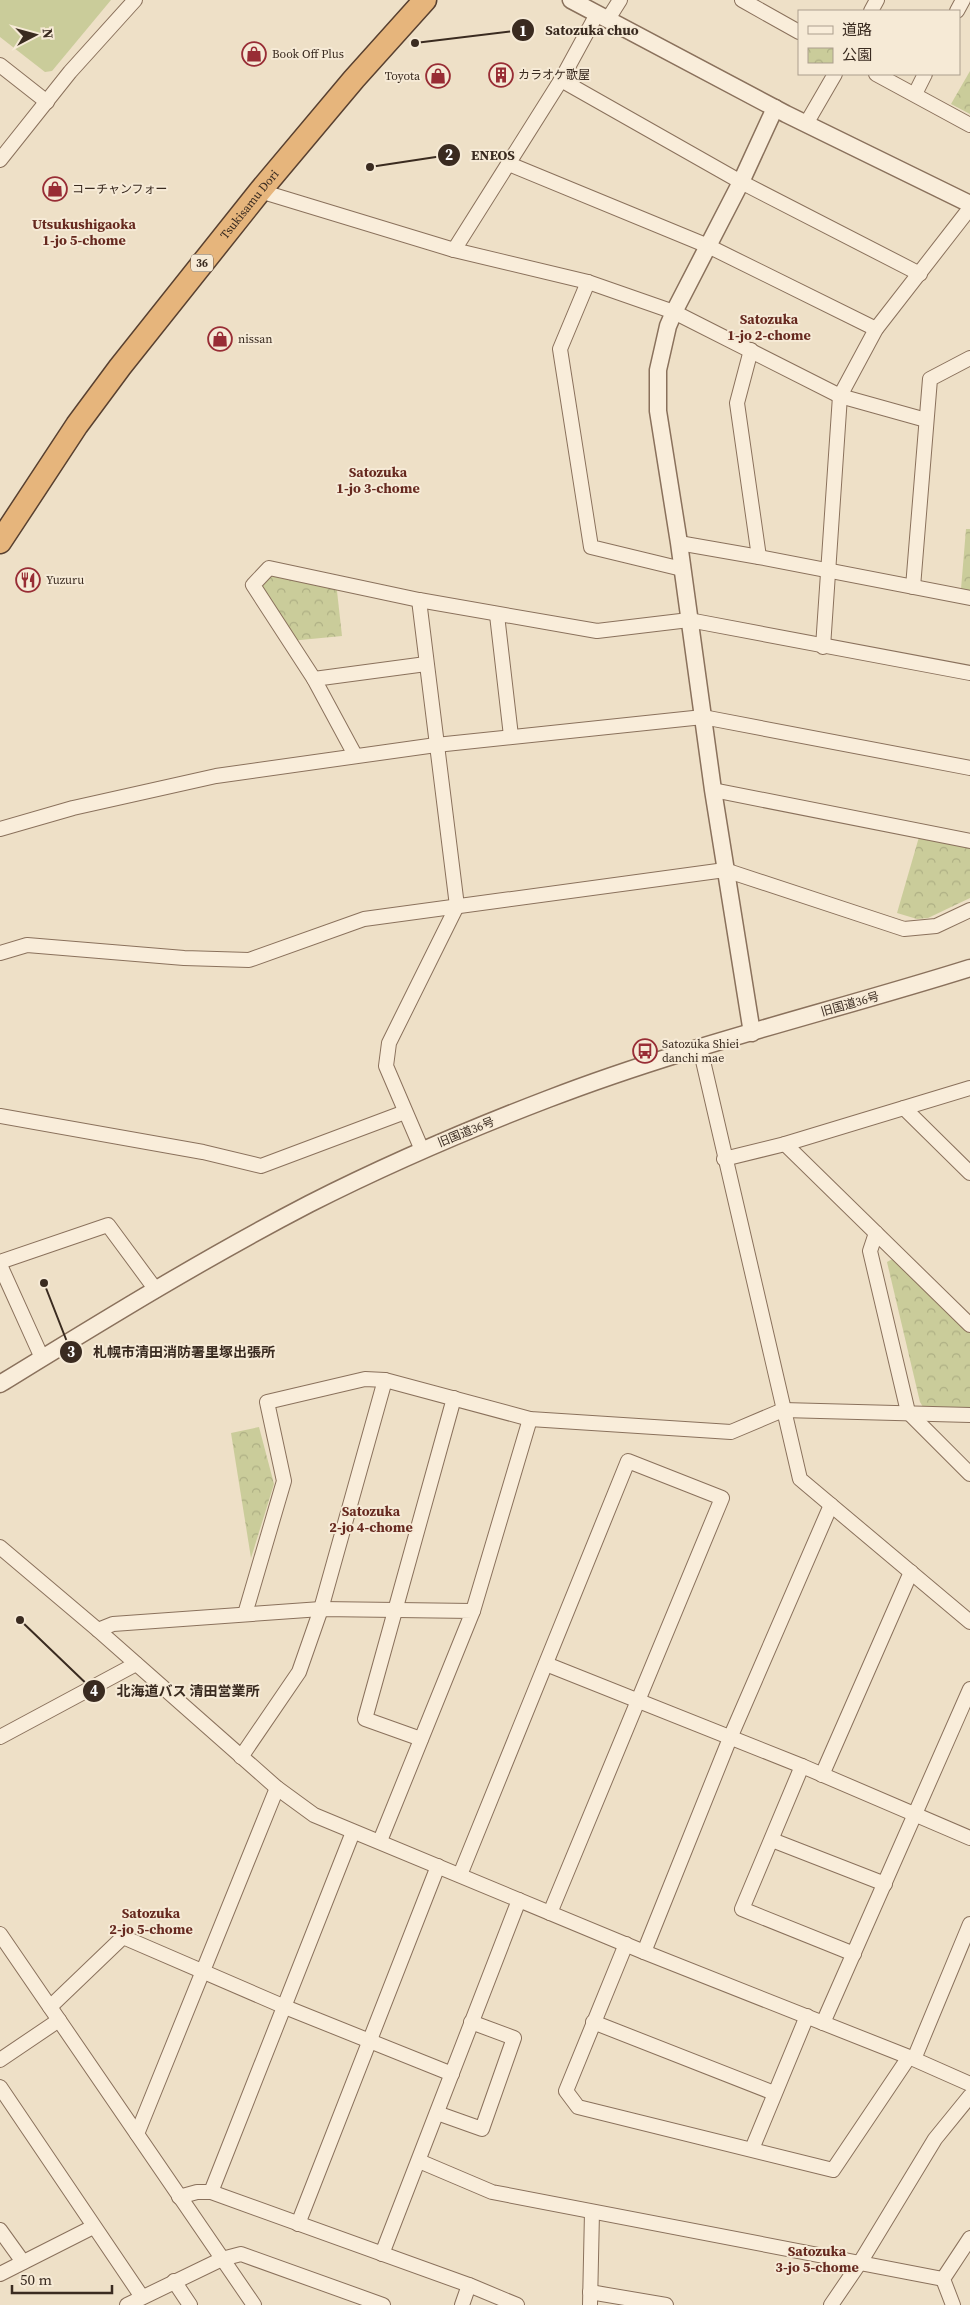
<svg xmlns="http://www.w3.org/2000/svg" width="970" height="2305" font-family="'Source Serif 4','Noto Sans JP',serif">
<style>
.park{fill:url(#park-crowns)}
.pitch{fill:#cacc9a}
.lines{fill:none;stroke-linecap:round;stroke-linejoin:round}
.minor-casing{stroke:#8a715c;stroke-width:16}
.tertiary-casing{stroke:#8a715c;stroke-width:19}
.trunk-casing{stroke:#584030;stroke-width:25}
.minor{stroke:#f9edda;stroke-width:14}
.tertiary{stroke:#f9edda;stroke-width:16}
.trunk{stroke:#e6b57c;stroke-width:22}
.labels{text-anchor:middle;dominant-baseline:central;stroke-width:4;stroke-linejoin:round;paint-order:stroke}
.shield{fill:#f6ead6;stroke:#726457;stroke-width:1}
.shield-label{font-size:11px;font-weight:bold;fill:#3a2b20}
.poi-label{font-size:12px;fill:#3a2b20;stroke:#f6ead6;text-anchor:start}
.street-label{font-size:12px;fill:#3a2b20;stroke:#f6ead6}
.neighbourhood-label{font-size:14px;font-weight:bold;fill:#66291f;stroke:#f6ead6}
.leader{fill:none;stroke:#3a2b20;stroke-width:2}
.callout-dot{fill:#3a2b20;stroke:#f6ead6;stroke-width:2}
.mark-label{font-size:15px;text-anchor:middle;font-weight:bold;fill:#fff}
.callout-label{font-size:14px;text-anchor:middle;font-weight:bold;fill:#3a2b20;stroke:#f6ead6;stroke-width:4;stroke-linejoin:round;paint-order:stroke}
</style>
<defs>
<pattern id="park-crowns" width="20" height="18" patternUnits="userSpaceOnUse" patternTransform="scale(1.25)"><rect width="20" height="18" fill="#cacc9a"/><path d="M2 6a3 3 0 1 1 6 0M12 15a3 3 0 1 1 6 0" fill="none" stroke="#aeaf84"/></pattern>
</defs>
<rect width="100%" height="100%" fill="#eee0c7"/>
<g class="park">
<polygon points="970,71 970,114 951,104"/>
<polygon points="966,529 970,529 970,591 961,589"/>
<polygon points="269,568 336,582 342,636 290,641 253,585"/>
<polygon points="919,837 970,846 970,898 928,918 917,919 897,913"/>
<polygon points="896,1257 970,1332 970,1408 923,1407 920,1402 887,1262"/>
<polygon points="259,1427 274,1484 251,1558 231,1433"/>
</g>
<polygon class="pitch" points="0,0 111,0 52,71 45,72 0,37"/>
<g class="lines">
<g class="minor-casing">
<g id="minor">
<polyline points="742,0 799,32"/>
<polyline points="871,11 877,0"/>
<polyline points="957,11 963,0"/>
<polyline points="608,19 620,0"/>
<polyline points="0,65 47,102"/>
<polyline points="876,74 970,125"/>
<polyline points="561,80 741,182 920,274"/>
<polyline points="915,94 925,74"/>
<polyline points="806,124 835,74"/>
<polyline points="0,160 70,72 135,0"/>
<polyline points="509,164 708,246 876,329"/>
<polyline points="260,191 454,250 588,282 674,312 840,396 926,420"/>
<polyline points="454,250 561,80 597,14"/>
<polyline points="588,282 560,349 591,547 682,569"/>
<polyline points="751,350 737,403 759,557"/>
<polyline points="679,543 759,557 970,598"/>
<polyline points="913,587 930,379 970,358"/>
<polyline points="419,600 457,906 389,1043 386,1066 422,1150"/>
<polyline points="497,615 511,736"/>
<polyline points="823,647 840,396 876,329 970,208"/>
<polyline points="314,679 426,664"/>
<polyline points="355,755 314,679 253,585 269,568 419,600 597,631 689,620 970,673"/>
<polyline points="713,790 970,841"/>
<polyline points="0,829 73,808 216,776 436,745 703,717 970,768"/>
<polyline points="0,953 27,945 184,958 249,960 364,919 725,870 904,929 936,926 970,910"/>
<polyline points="700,1048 800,1479 970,1622"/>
<polyline points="904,1108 970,1173"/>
<polyline points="0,1116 203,1152 261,1166 405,1112"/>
<polyline points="785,1144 970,1325"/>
<polyline points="724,1159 785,1144 970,1088"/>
<polyline points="876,1233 870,1251 908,1412 970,1474"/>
<polyline points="0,1262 108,1225 156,1290"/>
<polyline points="0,1265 42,1358"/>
<polyline points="0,1547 98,1630 277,1788 314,1815 644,1952 909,2057 970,2084"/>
<polyline points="473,1611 530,1419"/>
<polyline points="245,1614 284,1481 267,1402 365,1379 385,1380 530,1419 731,1432 783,1410 970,1415"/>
<polyline points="98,1630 113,1624 321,1609 473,1611 380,1841"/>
<polyline points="546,1664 802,1766 970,1838"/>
<polyline points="0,1737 136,1664"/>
<polyline points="421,1739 365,1719 454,1398"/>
<polyline points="241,1757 299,1672 321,1609 385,1380"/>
<polyline points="802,1766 742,1909 854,1954"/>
<polyline points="822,1775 911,1572"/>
<polyline points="772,1840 885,1884"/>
<polyline points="460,1875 628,1461 722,1498 550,1913"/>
<polyline points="0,1934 254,2305"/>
<polyline points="626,1944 566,2091 578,2107 833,2170 909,2057"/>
<polyline points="644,1952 730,1738 831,1505"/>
<polyline points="50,2007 123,1937 285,2007 452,2074"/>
<polyline points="593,2022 774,2093"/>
<polyline points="823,2023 970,1689"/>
<polyline points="914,2059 970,1924"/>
<polyline points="0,2060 59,2020"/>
<polyline points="0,2087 142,2297"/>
<polyline points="437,2113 482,2129 514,2038 471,2022"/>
<polyline points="137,2134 277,1788"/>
<polyline points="752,2149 807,2016"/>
<polyline points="419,2161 492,2192 943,2279"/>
<polyline points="211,2192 353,1832"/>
<polyline points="179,2197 197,2192 211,2192 469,2285 517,2305"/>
<polyline points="298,2224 438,1866"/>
<polyline points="0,2230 23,2262"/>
<polyline points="382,2254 519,1900"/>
<polyline points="0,2274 93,2227"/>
<polyline points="174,2281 190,2305"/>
<polyline points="590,2292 666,2305"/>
<polyline points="127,2305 222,2259 241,2254 383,2305"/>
<polyline points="462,2305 469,2285"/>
<polyline points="590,2305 592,2212"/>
<polyline points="831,2305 861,2261 935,2139 970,2096"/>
<polyline points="953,2305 943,2279 970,2238"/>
</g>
</g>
<g class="tertiary-casing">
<g id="tertiary">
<polyline points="571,0 786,114 970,204"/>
<polyline points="752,1033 713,790 679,543 658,411 658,370 668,326 674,312 741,182 775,108"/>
<path d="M0,1384C101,1322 203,1259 309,1204C386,1165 467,1130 548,1099C685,1046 830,1012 970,968"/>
</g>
</g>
<g class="trunk-casing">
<g id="trunk">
<path id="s1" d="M0,542L77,425L120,367L260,191L354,79L425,0"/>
</g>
</g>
<use href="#minor" class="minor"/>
<use href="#tertiary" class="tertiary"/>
<use href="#trunk" class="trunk"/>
</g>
<defs>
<g id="shop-ring" transform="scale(1.25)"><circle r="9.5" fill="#f6ead6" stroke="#982d35" stroke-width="1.5"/><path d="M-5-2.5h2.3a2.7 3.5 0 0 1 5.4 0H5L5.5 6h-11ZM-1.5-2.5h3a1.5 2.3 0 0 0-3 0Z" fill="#982d35"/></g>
<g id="building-ring" transform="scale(1.25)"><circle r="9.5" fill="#f6ead6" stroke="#982d35" stroke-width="1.5"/><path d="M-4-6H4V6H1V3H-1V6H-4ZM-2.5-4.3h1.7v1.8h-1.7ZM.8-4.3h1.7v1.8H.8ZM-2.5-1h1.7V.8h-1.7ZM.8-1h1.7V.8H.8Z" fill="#982d35"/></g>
<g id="restaurant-ring" transform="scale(1.25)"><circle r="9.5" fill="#f6ead6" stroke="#982d35" stroke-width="1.5"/><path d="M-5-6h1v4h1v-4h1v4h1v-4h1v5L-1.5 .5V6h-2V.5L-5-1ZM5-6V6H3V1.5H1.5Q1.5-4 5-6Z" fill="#982d35"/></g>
<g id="bus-ring" transform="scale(1.25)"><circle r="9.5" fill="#f6ead6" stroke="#982d35" stroke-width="1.5"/><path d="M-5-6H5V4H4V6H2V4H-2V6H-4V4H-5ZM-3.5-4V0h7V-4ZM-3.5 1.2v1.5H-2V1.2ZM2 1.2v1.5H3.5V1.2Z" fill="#982d35"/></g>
</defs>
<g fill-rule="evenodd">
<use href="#shop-ring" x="254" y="54"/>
<use href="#building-ring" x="501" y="75"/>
<use href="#shop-ring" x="438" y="76"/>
<use href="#shop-ring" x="55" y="189"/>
<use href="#shop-ring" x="220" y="339"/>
<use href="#restaurant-ring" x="28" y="580"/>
<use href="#bus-ring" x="645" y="1051"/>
</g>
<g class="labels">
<rect class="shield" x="191" y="254.5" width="22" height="17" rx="4"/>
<g class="shield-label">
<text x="202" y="263">36</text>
</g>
<g class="poi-label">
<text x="272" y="54">Book Off Plus</text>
<text x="518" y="75">カラオケ歌屋</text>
<text x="420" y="76" text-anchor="end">Toyota</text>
<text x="72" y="189">コーチャンフォー</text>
<text x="238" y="339">nissan</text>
<text x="46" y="580">Yuzuru</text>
<text x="662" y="1044">Satozuka Shiei<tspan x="662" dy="14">danchi mae</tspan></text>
</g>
<g class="street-label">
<text stroke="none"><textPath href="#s1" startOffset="420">Tsukisamu Dori</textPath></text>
<text transform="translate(850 1004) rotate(-16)">旧国道36号</text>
<text transform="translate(466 1132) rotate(-22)">旧国道36号</text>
</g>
<g class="neighbourhood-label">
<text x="84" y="224">Utsukushigaoka<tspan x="84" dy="16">1-jo 5-chome</tspan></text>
<text x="769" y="319">Satozuka<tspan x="769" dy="16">1-jo 2-chome</tspan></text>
<text x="378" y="472">Satozuka<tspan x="378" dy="16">1-jo 3-chome</tspan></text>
<text x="371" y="1511">Satozuka<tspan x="371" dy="16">2-jo 4-chome</tspan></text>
<text x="151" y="1913">Satozuka<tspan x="151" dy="16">2-jo 5-chome</tspan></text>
<text x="817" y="2251">Satozuka<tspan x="817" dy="16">3-jo 5-chome</tspan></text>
</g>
</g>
<path class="leader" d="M415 43L523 30M370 167L449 155M44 1283L71 1352M20 1620L94 1691"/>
<g class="callout-dot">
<circle cx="415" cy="43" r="5"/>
<circle cx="370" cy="167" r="5"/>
<circle cx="44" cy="1283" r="5"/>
<circle cx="20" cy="1620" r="5"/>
<circle cx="523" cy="30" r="12"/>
<circle cx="449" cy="155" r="12"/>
<circle cx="71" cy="1352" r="12"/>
<circle cx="94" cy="1691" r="12"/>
</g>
<g class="mark-label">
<text x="523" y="36">1</text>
<text x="449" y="160">2</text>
<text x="71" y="1357">3</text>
<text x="94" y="1696">4</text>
</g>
<g class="callout-label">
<text x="592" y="35">Satozuka chuo</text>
<text x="493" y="160">ENEOS</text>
<text x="184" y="1357">札幌市清田消防署里塚出張所</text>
<text x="188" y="1696">北海道バス 清田営業所</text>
</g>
<rect x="798" y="10" width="162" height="65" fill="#f6ead6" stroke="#ab9e8d"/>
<rect x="808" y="26" width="25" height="8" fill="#f9edda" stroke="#ab9e8d"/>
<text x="842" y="35" font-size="15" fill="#3a2b20">道路</text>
<rect x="808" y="48" width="25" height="15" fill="url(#park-crowns)" stroke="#ab9e8d"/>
<text x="842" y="60" font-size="15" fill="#3a2b20">公園</text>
<g transform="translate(35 35) rotate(84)" stroke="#f6ead6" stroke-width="4" paint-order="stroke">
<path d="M0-4L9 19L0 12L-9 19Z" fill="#3a2b20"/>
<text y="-8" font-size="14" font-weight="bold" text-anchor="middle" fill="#3a2b20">N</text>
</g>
<path d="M12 2285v8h100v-8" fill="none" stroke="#3a2b20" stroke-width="2.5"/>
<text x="20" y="2285" font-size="15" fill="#3a2b20" stroke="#f6ead6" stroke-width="4" paint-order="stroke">50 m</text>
</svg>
